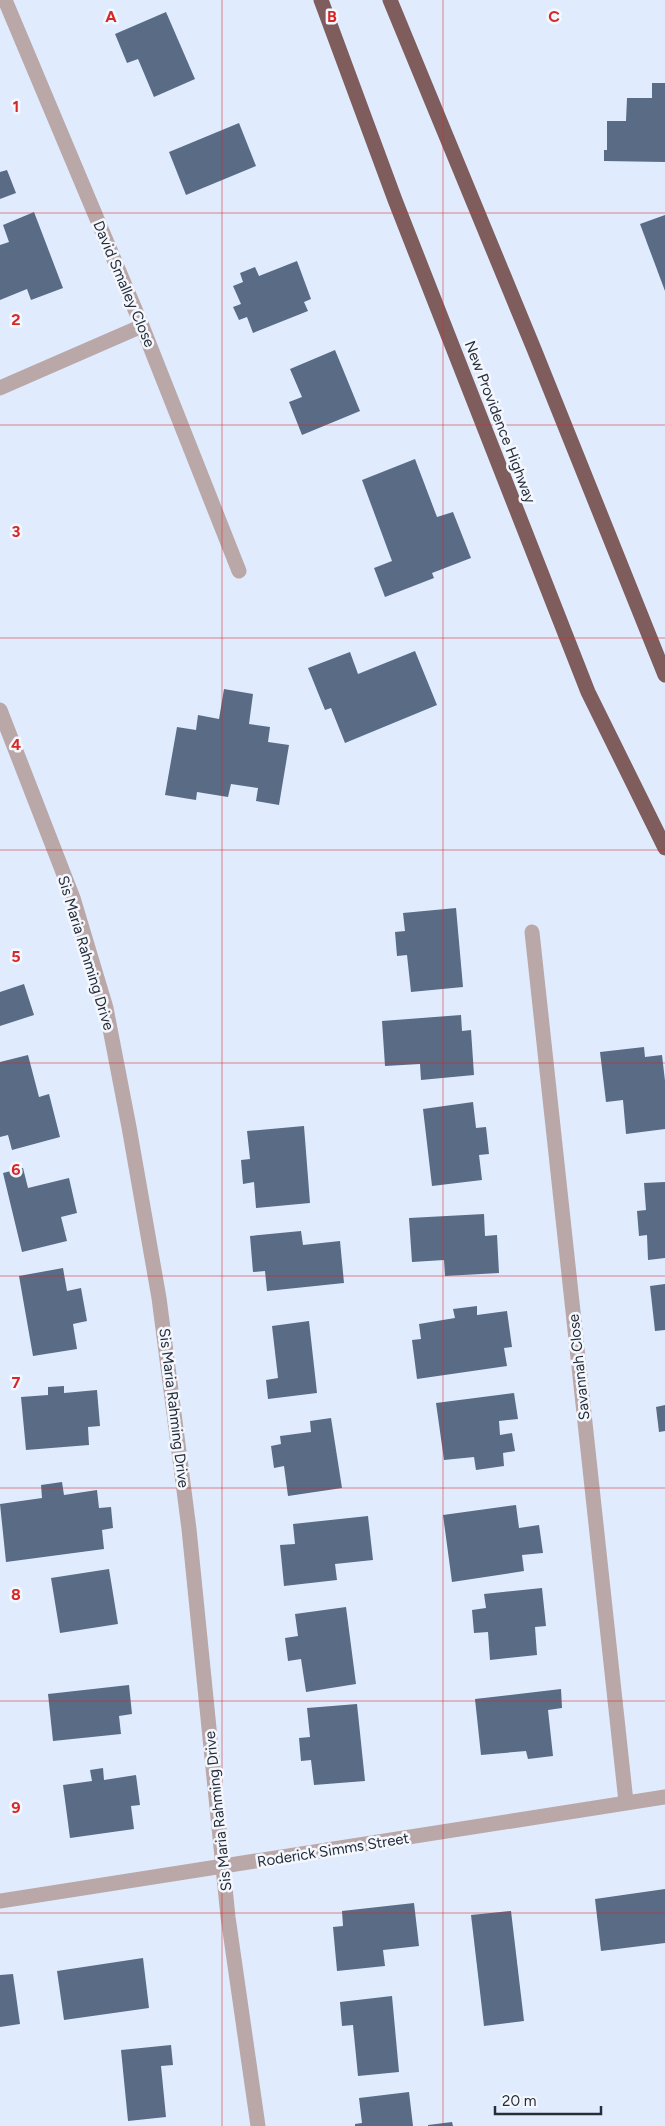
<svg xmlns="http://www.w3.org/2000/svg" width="665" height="2126" font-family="Figtree,sans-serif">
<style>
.building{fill:#596b85}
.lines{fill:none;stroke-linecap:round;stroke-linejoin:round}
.minor{stroke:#baa8a8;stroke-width:15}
.highway{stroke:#805d5d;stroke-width:15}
.grid{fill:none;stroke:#d62828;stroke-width:1;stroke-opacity:0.55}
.labels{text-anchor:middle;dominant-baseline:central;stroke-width:5;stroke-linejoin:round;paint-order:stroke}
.street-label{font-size:15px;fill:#262d39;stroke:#f4f8fe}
.grid-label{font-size:16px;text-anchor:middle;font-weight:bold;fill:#d62828;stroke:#f4f8fe;stroke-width:5;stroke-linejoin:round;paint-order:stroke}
</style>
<rect width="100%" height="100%" fill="#e0ecfe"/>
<g class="building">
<polygon points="166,12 195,79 154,97 138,59 127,63 115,34"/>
<polygon points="652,83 665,83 665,162 604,161 604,150 607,150 607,121 626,121 627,98 652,98"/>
<polygon points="239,123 256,166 186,195 169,152"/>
<polygon points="7,170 16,193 0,199 0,172"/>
<polygon points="34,212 63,288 31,300 27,289 0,300 0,245 9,242 3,225"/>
<polygon points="665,215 665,291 640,224"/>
<polygon points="297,261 311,299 304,302 308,311 253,333 247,317 239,320 233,307 241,304 233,286 243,282 240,273 255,267 259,276"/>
<polygon points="335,350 360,411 302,435 289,402 302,397 290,369"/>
<polygon points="415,459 437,517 453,512 471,558 432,573 434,578 385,597 374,568 392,561 362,480"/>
<polygon points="415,651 437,705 345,743 331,708 325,710 308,668 350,652 358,674"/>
<polygon points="224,689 253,694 249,724 270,727 268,742 289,745 279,805 256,801 258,788 231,784 228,797 197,792 196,800 165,795 177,727 196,730 198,715 219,719"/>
<polygon points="456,908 463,987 411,992 407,955 397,956 395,932 405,931 403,913"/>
<polygon points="24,984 34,1015 0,1026 0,992"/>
<polygon points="461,1015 462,1031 471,1030 474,1075 421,1080 420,1064 385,1066 382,1021"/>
<polygon points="644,1047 645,1057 662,1055 665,1081 665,1129 626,1134 623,1100 606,1102 600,1052"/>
<polygon points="28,1055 39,1097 49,1094 60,1137 12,1150 8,1135 0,1137 0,1062"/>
<polygon points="473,1102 476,1128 486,1127 489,1154 479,1155 482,1180 432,1186 423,1109"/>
<polygon points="304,1126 310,1203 256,1208 254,1182 243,1184 241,1160 250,1159 247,1131"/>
<polygon points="23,1168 28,1188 69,1178 77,1213 61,1217 67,1241 22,1252 3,1173"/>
<polygon points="665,1182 665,1258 648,1260 647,1235 639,1236 637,1211 646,1210 644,1183"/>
<polygon points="484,1214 485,1236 497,1235 499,1273 445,1276 444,1260 412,1262 409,1218"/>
<polygon points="301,1231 303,1245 340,1241 344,1283 267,1291 265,1271 253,1272 250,1236"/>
<polygon points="63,1268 67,1291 81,1288 87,1321 73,1324 77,1349 33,1356 19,1276"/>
<polygon points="665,1284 665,1330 655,1331 650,1286"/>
<polygon points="477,1306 477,1315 507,1311 512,1347 504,1348 507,1366 417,1379 412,1340 421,1339 419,1324 455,1318 453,1309"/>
<polygon points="309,1321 317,1393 268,1399 266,1380 278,1378 272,1326"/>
<polygon points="64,1386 64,1393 97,1390 100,1426 88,1427 89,1445 26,1450 21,1397 48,1395 48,1387"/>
<polygon points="514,1393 518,1419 499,1421 500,1435 512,1433 515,1451 503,1453 504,1466 476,1470 474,1457 444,1460 436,1403"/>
<polygon points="665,1405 665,1431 659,1432 656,1407"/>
<polygon points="331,1418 342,1488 288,1496 284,1466 274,1468 271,1446 281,1444 280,1436 311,1432 310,1421"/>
<polygon points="62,1482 64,1495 97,1490 99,1508 111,1507 113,1528 102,1530 104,1549 6,1562 0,1504 42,1498 41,1485"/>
<polygon points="516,1505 519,1528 539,1525 543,1553 522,1555 524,1571 452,1582 443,1515"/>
<polygon points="368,1516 373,1560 335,1564 337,1580 284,1586 280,1545 295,1544 293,1524"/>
<polygon points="109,1569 118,1624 60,1633 51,1578"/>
<polygon points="542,1588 546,1626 535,1627 537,1655 490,1660 488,1632 474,1633 472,1610 486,1608 484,1594"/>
<polygon points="346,1607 356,1684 306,1692 301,1659 288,1661 285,1638 298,1636 295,1614"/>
<polygon points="129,1685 132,1714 119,1716 121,1734 53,1741 48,1694"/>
<polygon points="561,1689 562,1708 548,1710 553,1756 528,1759 526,1751 481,1755 475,1699"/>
<polygon points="357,1704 365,1781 314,1785 311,1760 301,1761 299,1738 310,1737 307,1708"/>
<polygon points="103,1768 104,1780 136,1775 140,1805 131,1806 134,1829 70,1838 63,1785 92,1781 90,1770"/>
<polygon points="665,1889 665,1943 601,1951 595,1899"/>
<polygon points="414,1903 419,1946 383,1950 385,1966 337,1971 333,1927 343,1926 342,1911"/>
<polygon points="511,1911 524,2021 484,2026 471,1915"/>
<polygon points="143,1958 149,2008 64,2020 57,1971"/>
<polygon points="13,1974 20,2024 0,2027 0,1975"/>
<polygon points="392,1996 399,2072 358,2076 353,2025 342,2026 340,2002"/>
<polygon points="171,2045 173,2065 161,2066 166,2117 128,2121 121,2050"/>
<polygon points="409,2092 413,2126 355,2126 355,2124 362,2123 359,2098"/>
<polygon points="452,2122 453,2126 428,2126 428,2125"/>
</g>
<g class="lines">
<g class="minor">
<polyline points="5,0 142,326 239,571"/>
<polyline points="0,388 142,326"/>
<polyline points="0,710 73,898 106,1008 129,1127 159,1298 189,1529 228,1917 258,2126"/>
<polyline points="532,932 626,1802"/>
<polyline points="0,1901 665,1797"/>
</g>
<g class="highway">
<polyline points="321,0 395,200 588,692 665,848"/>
<polyline points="390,0 534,349 665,675"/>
</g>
</g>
<path class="grid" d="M222,0V2126M443,0V2126M0,213H665M0,425H665M0,638H665M0,850H665M0,1063H665M0,1276H665M0,1488H665M0,1701H665M0,1913H665"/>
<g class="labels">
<g class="street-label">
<text transform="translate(124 284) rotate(67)">David Smalley Close</text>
<text transform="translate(500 422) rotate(69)">New Providence Highway</text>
<text transform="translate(86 953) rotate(73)">Sis Maria Rahming Drive</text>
<text transform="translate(579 1367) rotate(-96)">Savannah Close</text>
<text transform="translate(174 1408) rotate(83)">Sis Maria Rahming Drive</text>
<text transform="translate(218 1811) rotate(-96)">Sis Maria Rahming Drive</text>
<text transform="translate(333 1850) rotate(-9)">Roderick Simms Street</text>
</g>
</g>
<g class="grid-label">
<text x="111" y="22">A</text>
<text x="332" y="22">B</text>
<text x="554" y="22">C</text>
<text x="16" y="112">1</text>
<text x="16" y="325">2</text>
<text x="16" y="537">3</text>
<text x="16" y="750">4</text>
<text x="16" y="962">5</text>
<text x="16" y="1175">6</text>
<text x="16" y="1388">7</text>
<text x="16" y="1600">8</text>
<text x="16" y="1813">9</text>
</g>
<path d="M495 2106v8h106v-8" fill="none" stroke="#262d39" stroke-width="2.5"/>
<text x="502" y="2106" font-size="15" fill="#262d39" stroke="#f4f8fe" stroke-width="4" paint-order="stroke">20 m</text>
</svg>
